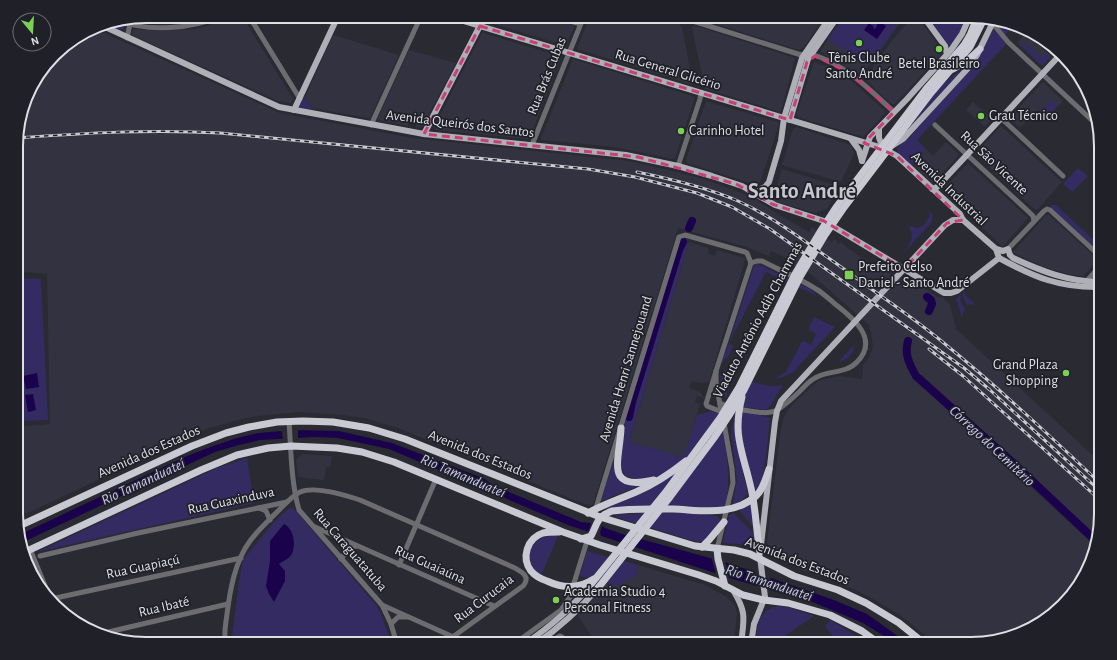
<svg xmlns="http://www.w3.org/2000/svg" width="1117" height="660" font-family="'Alegreya Sans',sans-serif">
<style>
.built{fill:#333240}
.green{fill:#342b62}
.water{fill:#1b024d}
.pier{fill:#2a2a32}
.lines{fill:none;stroke-linecap:round;stroke-linejoin:round}
.river{stroke:#1b024d;stroke-width:8}
.minor{stroke:#6d6d71;stroke-width:5}
.major{stroke:#afafb8;stroke-width:6}
.highway{stroke:#c9c9d4;stroke-width:7}
.rail-casing{stroke:#cacad0;stroke-width:3}
.rail{stroke:#202028;stroke-width:1.5;stroke-dasharray:4.5;stroke-linecap:butt}
.marked{fill:none;stroke:#c84076;stroke-width:3;stroke-dasharray:8 5;stroke-linejoin:round}
.poi-dot{fill:#7cd155;stroke:#202028;stroke-width:1.5}
.labels{text-anchor:middle;dominant-baseline:central;stroke-width:3.5;stroke-linejoin:round;paint-order:stroke}
.poi-label{font-size:14px;fill:#dfdfe4;stroke:#202028;text-anchor:start}
.street-label{font-size:14px;fill:#dfdfe4;stroke:#202028}
.water-label{font-size:15px;font-style:italic;fill:#c7c6f1;stroke:#202028}
.town-label{font-size:22px;font-weight:bold;fill:#c6c6d0;stroke:#202028}
.rim{fill:none;stroke:#dfdfe4;stroke-width:2}
</style>
<rect width="100%" height="100%" fill="#2a2a32"/>
<g class="built">
<polygon points="231,16 242,16 293,99 291,103 278,101 132,35 133,29 163,31 195,29 207,26"/>
<polygon points="491,16 542,16 573,25 574,27 566,45 564,45 490,23 488,21"/>
<polygon points="590,16 665,16 677,21 682,27 693,85 577,49"/>
<polygon points="690,16 825,16 804,47 799,50"/>
<polygon points="844,16 905,16 861,76 821,52 821,50"/>
<polygon points="913,16 917,16 942,51 942,53 895,104 891,104 865,79 890,43"/>
<polygon points="693,25 795,58 781,112 705,89 692,28"/>
<polygon points="93,28 280,113 412,138 629,161 701,178 753,197 773,211 809,232 812,227 832,242 834,239 839,244 840,242 867,262 866,264 871,268 874,264 901,280 914,281 938,297 941,297 943,298 950,305 956,329 1101,463 1101,522 1096,536 924,377 922,375 910,373 957,419 1016,470 1031,487 1094,545 1083,579 1036,626 979,644 936,644 900,615 868,596 835,581 804,571 772,555 767,542 780,436 783,419 788,410 797,400 818,381 839,376 862,379 863,365 869,358 873,347 871,332 869,328 870,326 811,274 791,264 792,260 771,251 769,256 744,246 678,228 594,501 592,505 589,505 577,501 398,428 364,418 342,415 300,412 257,416 241,419 206,429 17,518 17,427 50,424 47,274 17,271 17,129 29,88 60,48"/>
<polygon points="482,33 483,33 560,56 561,58 530,137 527,139 436,130 434,127"/>
<polygon points="1026,33 1051,56 1043,65 1041,65 1017,43"/>
<polygon points="333,35 399,55 370,118 368,118 312,108 305,97"/>
<polygon points="409,50 456,63 423,126 419,128 416,127 416,122 409,119 408,126 377,120"/>
<polygon points="573,59 695,97 675,158 673,159 615,147 542,140 541,138"/>
<polygon points="814,62 830,67 845,75 886,112 863,137 798,117 796,115"/>
<polygon points="1043,82 1063,101 1046,118 1037,110 1020,128 1009,118"/>
<polygon points="706,101 778,122 779,124 760,183 757,185 687,163 686,160"/>
<polygon points="973,102 992,119 985,127 966,110"/>
<polygon points="1001,126 1062,182 1037,210 1033,208 975,154"/>
<polygon points="796,127 850,145 852,147 854,154 841,182 782,165 793,129"/>
<polygon points="946,142 958,154 958,156 933,183 912,164 926,149 933,156"/>
<polygon points="967,164 969,164 1028,218 1004,245 1002,246 944,192 943,189"/>
<polygon points="782,169 838,186 839,187 828,208 816,213 774,201 773,199"/>
<polygon points="1046,215 1049,215 1097,259 1097,261 1083,276 1068,274 1044,267 1014,253 1014,251"/>
<polygon points="689,242 708,248 709,254 715,256 717,250 744,258 745,260 709,382 702,383 692,381 689,388 700,392 704,398 697,396 695,402 700,404 686,452 681,457 629,442"/>
<polygon points="303,454 332,456 330,467 326,467 324,480 298,477 296,461 298,457"/>
<polygon points="638,565 705,585 727,597 735,606 737,613 734,644 597,644 578,616 605,582 636,575"/>
</g>
<g class="green">
<polygon points="844,16 884,16 897,26 869,66 828,39"/>
<polygon points="940,16 967,16 960,33 949,47 948,46 932,23 937,20"/>
<polygon points="113,22 123,26 124,28 120,31 106,24"/>
<polygon points="997,23 1012,27 1005,35 997,26"/>
<polygon points="993,30 1001,36 1006,44 917,140 926,149 911,165 898,153 897,148 911,136 976,60"/>
<polygon points="1023,42 1040,57 1044,53 1050,58 1043,65 1041,65 1020,45"/>
<polygon points="963,69 952,83 938,96 906,132 938,89 951,77"/>
<polygon points="305,96 305,97 313,110 299,107"/>
<polygon points="1052,100 1058,105 1050,113 1044,108"/>
<polygon points="1078,168 1088,176 1072,192 1063,184"/>
<polygon points="1051,205 1056,205 1101,247 1101,253 1050,207"/>
<path d="M930,211L933,216L931,223L900,257C906,249 917,237 909,228L911,226L917,228L923,226L930,216L929,214Z"/>
<path d="M685,241L689,242L629,442L681,457L686,451L697,415L711,411L718,413C725,429 734,494 723,508L606,510V508L639,495L636,487L601,501L616,453C615,458 613,464 614,469C616,478 626,486 635,486V479L626,476L620,467L622,440L627,412L680,243Z"/>
<polygon points="757,264 760,265 810,289 816,294 815,295 766,272 729,343 733,346 729,355 722,363 721,362 726,352 754,266"/>
<polygon points="17,278 41,279 48,420 17,421"/>
<polygon points="964,292 967,297 978,307 973,304 967,305 962,294"/>
<polygon points="960,295 961,297 960,301 965,309 963,313 962,318 956,299"/>
<polygon points="814,317 835,327 792,373 780,378 770,379 776,378 786,372 801,343 804,341 811,345 816,334 809,330 809,327"/>
<path d="M854,345C853,355 848,360 838,362Z"/>
<path d="M735,365C733,367 729,369 727,372C722,380 730,391 726,398L722,393L720,377L725,370Z"/>
<path d="M749,381L769,386H783C777,393 772,406 766,410L734,406C734,398 733,391 737,384Z"/>
<path d="M736,411L764,416L770,418C768,433 766,482 756,491L751,472L743,474C747,488 753,497 734,504L733,502L737,480L731,434L734,412Z"/>
<polygon points="247,458 254,503 37,552 217,468"/>
<polygon points="751,504 754,528 739,510"/>
<polygon points="291,508 293,508 376,605 380,612 392,644 232,644 232,637 239,581 243,560 250,551 273,523 288,509"/>
<polygon points="649,513 685,513 717,516 720,520 718,523 704,541 698,542 687,539 616,517 615,515"/>
<polygon points="734,513 754,534 756,549 738,544 723,543 729,515"/>
<path d="M552,535L558,536L541,576C522,561 528,538 552,535Z"/>
<polygon points="587,551 638,565 636,575 618,586 580,576"/>
<path d="M777,606L791,608L814,616L773,644H755C758,626 757,611 777,606Z"/>
<polygon points="830,620 870,644 849,644 845,640 836,640 825,626"/>
</g>
<g class="water">
<polygon points="879,21 886,26 877,39 864,30 869,23 874,27 873,28 875,29"/>
<polygon points="37,373 39,387 26,389 23,376"/>
<polygon points="33,394 36,410 28,412 25,395"/>
<polygon points="295,430 339,431 392,443 485,479 492,485 581,522 600,524 605,528 619,533 728,563 834,600 867,614 909,644 897,644 863,623 810,601 736,580 568,525 389,449 338,438 315,437 260,440 239,445 215,452 21,543 19,535 187,456 213,446 237,438 258,433"/>
<path d="M284,524C294,529 296,544 292,554C290,558 283,561 279,564L285,571V581L274,602L269,594L266,586L270,561V541Z"/>
</g>
<g class="pier">
<polygon points="298,428 298,439 281,440 283,438 281,429"/>
<polygon points="592,521 600,522 604,524 602,525 600,533 602,538 586,533 588,532"/>
<polygon points="711,556 725,561 729,578 716,574"/>
<polygon points="755,570 770,576 772,593 757,588"/>
</g>
<g class="lines">
<g class="river">
<polyline points="689,228 692,221"/>
<polyline points="927,297 931,300 932,304 929,311"/>
<path d="M908,341C904,355 910,365 916,376L1011,461L1095,540"/>
<polyline points="629,417 632,402 679,250 683,242"/>
</g>
<g class="minor">
<polyline points="249,16 300,99"/>
<polyline points="555,16 580,24"/>
<path d="M677,16L798,54C804,56 811,54 817,56C848,67 870,90 894,112"/>
<path d="M119,21C149,32 192,29 221,16"/>
<polyline points="993,24 1008,42 1097,125"/>
<polyline points="127,38 131,19"/>
<polyline points="1001,118 1063,176"/>
<polyline points="371,125 421,16"/>
<polyline points="935,125 1030,213 1033,216 1034,221"/>
<polyline points="532,145 584,16"/>
<polyline points="678,166 700,99 701,93"/>
<polyline points="1008,249 1044,211 1047,209 1050,210 1101,257"/>
<polyline points="1085,283 1101,265"/>
<polyline points="716,371 716,382 722,416"/>
<polyline points="720,403 729,407"/>
<path d="M737,409C772,414 772,418 799,392C804,387 809,381 815,378C828,370 846,374 857,362C880,339 852,317 835,304C829,299 823,293 816,289C799,278 779,270 762,261H757L751,263"/>
<polyline points="722,412 707,406 706,404 716,371 751,263"/>
<path d="M289,421C291,449 291,483 299,510L382,605L391,624L397,644"/>
<polyline points="259,508 266,511 270,520"/>
<polyline points="595,511 679,237 685,235 745,252 747,253 751,263"/>
<polyline points="315,527 494,606"/>
<polyline points="30,549 50,598"/>
<polyline points="717,549 733,483 732,469 724,423"/>
<polyline points="40,556 138,533 287,502"/>
<polyline points="341,559 348,549 357,546"/>
<polyline points="399,565 436,479"/>
<polyline points="574,583 587,541"/>
<polyline points="51,599 241,558"/>
<polyline points="382,605 469,644"/>
<polyline points="391,624 398,617 408,617"/>
<polyline points="104,633 228,604"/>
<path d="M226,644C223,634 226,623 227,614C230,590 235,561 250,541C258,530 269,520 279,510C285,504 292,496 300,492C314,486 345,495 360,500L515,568C522,572 531,577 523,586L454,636"/>
<polyline points="514,644 561,610 570,597"/>
<polyline points="546,644 560,636 562,637 567,644"/>
</g>
<g class="major">
<path d="M447,16L883,148L897,156L960,214L963,220L996,249L999,258C1034,277 1059,288 1101,287"/>
<polyline points="923,16 945,46 947,54"/>
<polyline points="924,18 931,19 936,16"/>
<polyline points="101,25 279,107 424,134 626,155 678,166 712,176 742,186 775,205 824,221 944,293 951,293 957,291 999,258"/>
<polyline points="294,110 338,16"/>
<polyline points="790,120 808,59 838,16"/>
<polyline points="879,129 879,138 883,148"/>
<polyline points="424,134 485,16"/>
<polyline points="851,139 859,150 862,161"/>
<polyline points="890,147 903,139 970,66 977,55 993,22"/>
<polyline points="862,161 870,137 907,99 951,50 962,34 970,16"/>
<polyline points="932,189 937,187 1059,56"/>
<polyline points="754,192 765,187 769,182 781,141 784,118 802,58 831,16"/>
<path d="M996,249L1003,251L1008,249L1010,255L1013,258C1041,271 1069,282 1101,282"/>
<polyline points="761,545 775,422 777,411 781,401 945,225 953,220 963,220"/>
<path d="M733,590C747,613 744,618 741,644"/>
<path d="M525,644C552,625 571,609 592,583"/>
<path d="M536,644C560,627 579,610 598,588"/>
<polyline points="751,644 754,624 765,597 760,557"/>
</g>
<g class="highway">
<polyline points="953,69 968,60 980,49"/>
<path d="M742,397C732,436 743,452 751,488C756,509 756,531 760,552"/>
<path d="M621,428C620,460 603,492 654,480"/>
<path d="M588,513C604,504 620,499 636,492C655,484 671,473 686,461"/>
<polyline points="17,527 192,446 226,433 249,427 277,422 303,421 333,422 369,428 405,439 600,517 695,546 734,550 750,554 794,576 838,590 866,603 899,623 925,644"/>
<path d="M559,532C554,532 548,532 543,533C527,538 521,558 531,571C536,577 541,579 547,581C564,589 579,589 594,579"/>
<path d="M581,539L591,536C598,523 596,517 612,511C631,508 653,509 673,509C701,510 732,517 756,496C763,490 766,478 769,469"/>
<polyline points="702,547 709,540 724,522"/>
<polyline points="717,549 718,559 725,586"/>
<polyline points="25,552 201,470 237,455 268,448 291,446 337,448 362,452 394,462 563,532 600,545 699,575 716,581 743,595 764,600 788,603 830,615 862,631 880,644"/>
<polyline points="592,583 665,493 720,418 739,387 795,274 820,232 837,206 926,89 964,45 970,35 977,18"/>
<polyline points="598,588 670,497 714,438 730,414 744,390 800,277 825,235 843,209 931,93 970,47 984,19"/>
</g>
<g class="rail-casing">
<g id="rail">
<path d="M17,138C85,133 152,129 220,133L588,169L635,177L697,193L732,207L770,229L964,368L990,390L1101,492"/>
<path d="M637,172C671,179 706,187 738,201C776,218 814,248 848,272C880,296 914,318 945,344C999,388 1050,436 1101,484"/>
<polyline points="929,349 963,376 1101,501"/>
</g>
</g>
<use href="#rail" class="rail"/>
</g>
<path class="marked" d="M480,26L790,120L807,62L815,56L850,73L894,112L864,143L897,156L963,220L947,223L904,269L824,221L772,204L736,184L638,157L424,134Z"/>
<g class="poi-dot">
<circle cx="859" cy="43" r="4"/>
<circle cx="939" cy="49" r="4"/>
<circle cx="981" cy="116" r="4"/>
<circle cx="681" cy="131" r="4"/>
<rect x="844" y="270" width="10" height="10" rx="2"/>
<circle cx="1066" cy="373" r="4"/>
<circle cx="556" cy="600" r="4"/>
</g>
<g class="labels">
<g class="poi-label">
<text x="859" y="58" text-anchor="middle">Tênis Clube<tspan x="859" dy="16">Santo André</tspan></text>
<text x="939" y="64" text-anchor="middle">Betel Brasileiro</text>
<text x="989" y="116">Grau Técnico</text>
<text x="689" y="131">Carinho Hotel</text>
<text x="858" y="267">Prefeito Celso<tspan x="858" dy="16">Daniel - Santo André</tspan></text>
<text x="1058" y="365" text-anchor="end">Grand Plaza<tspan x="1058" dy="16">Shopping</tspan></text>
<text x="564" y="592">Academia Studio 4<tspan x="564" dy="16">Personal Fitness</tspan></text>
</g>
<g class="street-label">
<text transform="translate(668 70) rotate(17)">Rua General Glicério</text>
<text transform="translate(547 76) rotate(-68)">Rua Brás Cubas</text>
<text transform="translate(460 124) rotate(7)">Avenida Queirós dos Santos</text>
<text transform="translate(994 163) rotate(43)">Rua São Vicente</text>
<text transform="translate(949 189) rotate(44)">Avenida Industrial</text>
<text transform="translate(758 320) rotate(-62)">Viaduto Antônio Adib Chammas</text>
<text transform="translate(626 369) rotate(-73)">Avenida Henri Sannejouand</text>
<text transform="translate(149 452) rotate(-24)">Avenida dos Estados</text>
<text transform="translate(480 455) rotate(22)">Avenida dos Estados</text>
<text transform="translate(231 501) rotate(-12)">Rua Guaxinduva</text>
<text transform="translate(350 550) rotate(49)">Rua Caraguatatuba</text>
<text transform="translate(797 561) rotate(21)">Avenida dos Estados</text>
<text transform="translate(430 565) rotate(24)">Rua Guaiaúna</text>
<text transform="translate(143 567) rotate(-12)">Rua Guapiaçú</text>
<text transform="translate(484 599) rotate(-37)">Rua Curucaia</text>
<text transform="translate(164 607) rotate(-13)">Rua Ibaté</text>
</g>
<g class="water-label">
<text transform="translate(992 446) rotate(43)">Córrego do Cemitério</text>
<text transform="translate(463 476) rotate(23)">Rio Tamanduateí</text>
<text transform="translate(143 482) rotate(-25)">Rio Tamanduateí</text>
<text transform="translate(769 583) rotate(18)">Rio Tamanduateí</text>
</g>
<g class="town-label">
<text x="802" y="191">Santo André</text>
</g>
</g>
<path d="M0 0H1117V660H0ZM146 23H971A123 123 0 0 1 1094 146V514A123 123 0 0 1 971 637H146A123 123 0 0 1 23 514V146A123 123 0 0 1 146 23Z" fill="#202028" fill-rule="evenodd"/>
<path class="rim" d="M146 23H971A123 123 0 0 1 1094 146V514A123 123 0 0 1 971 637H146A123 123 0 0 1 23 514V146A123 123 0 0 1 146 23Z"/>
<g transform="translate(32 32) rotate(162)"><circle r="19" fill="#202028" stroke="#6c6c73"/>
<path d="M0-3L7 15L0 10L-7 15Z" fill="#7cd155"/>
<text y="-6" font-size="11" font-weight="bold" text-anchor="middle" fill="#dfdfe4">N</text>
</g>
</svg>
